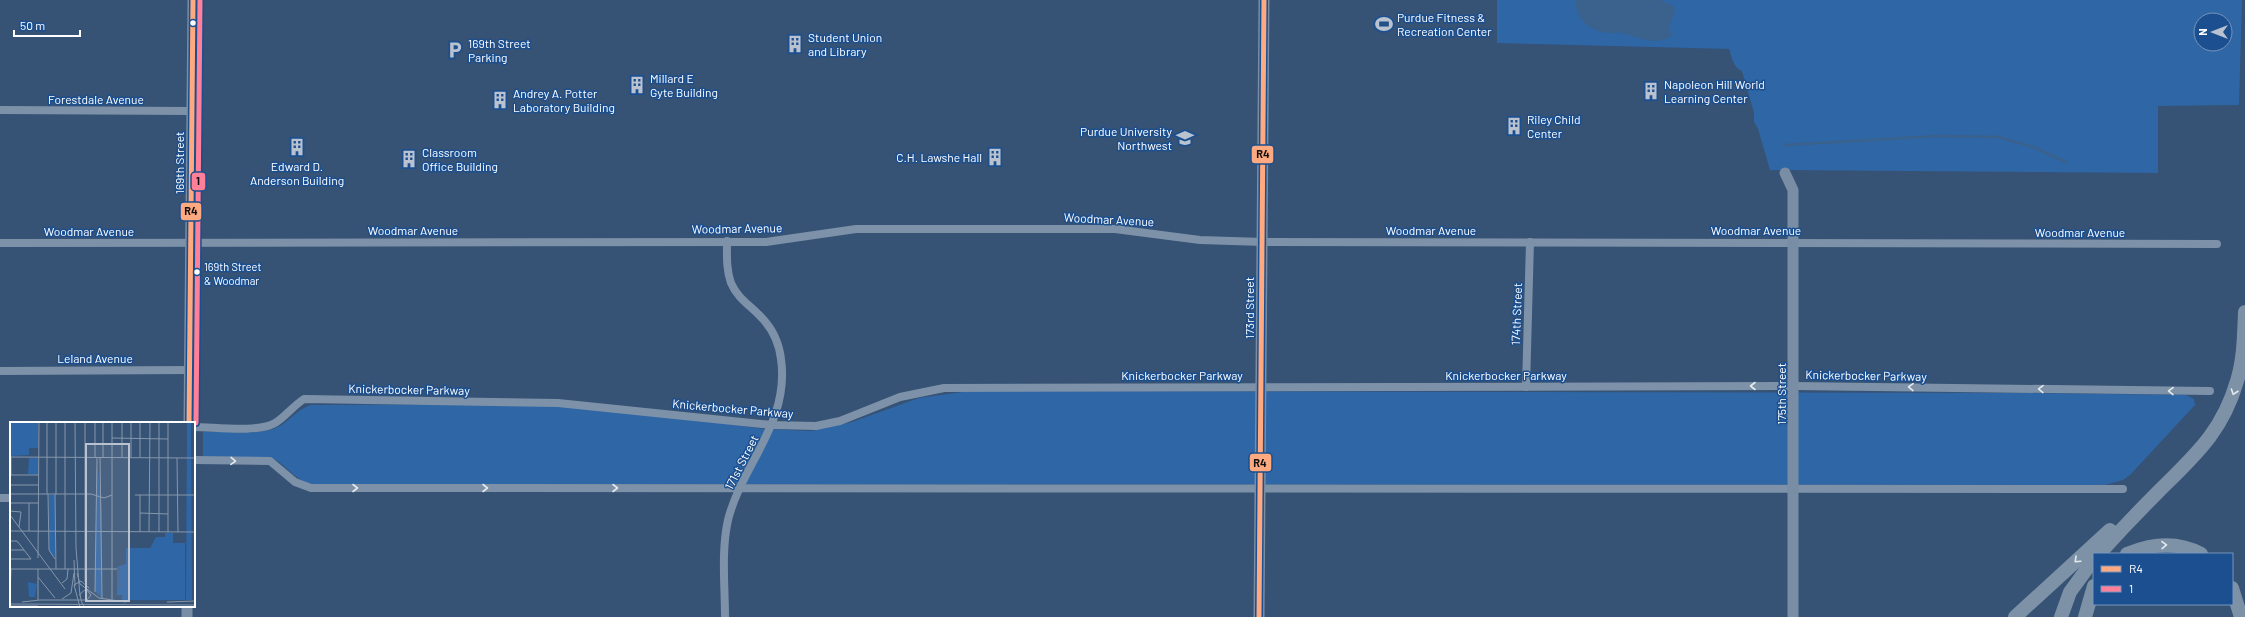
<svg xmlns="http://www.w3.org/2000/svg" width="2245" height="617" font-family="Barlow,sans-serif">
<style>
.green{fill:#2f66a5;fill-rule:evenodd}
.water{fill:#3b618d}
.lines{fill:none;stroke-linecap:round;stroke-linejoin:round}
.stream{stroke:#3b618d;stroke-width:2.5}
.street{stroke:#7d92a8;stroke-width:8}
.secondary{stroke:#798da4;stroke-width:11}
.highway{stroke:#7e92a7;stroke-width:14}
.bus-1-casing{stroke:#1b4f8f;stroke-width:8}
.bus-2-casing{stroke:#1b4f8f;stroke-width:8}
.bus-1{stroke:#ffa980;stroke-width:5}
.bus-2{stroke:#ff8098;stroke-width:5}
.oneway{stroke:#e5e9ee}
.oneway2{stroke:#e5e9ed}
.bus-dot{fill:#fff;stroke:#1b4f8f;stroke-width:1.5}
.labels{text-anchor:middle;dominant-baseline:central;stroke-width:3;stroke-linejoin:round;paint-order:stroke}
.bus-label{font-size:11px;fill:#fff;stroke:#1b4f8f;text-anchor:start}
.poi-label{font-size:12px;fill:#fff;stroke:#1b4f8f;text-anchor:start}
.street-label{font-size:12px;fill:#fff;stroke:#1b4f8f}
.inset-river{fill:none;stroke:#3b618d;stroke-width:2}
.inset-road{fill:none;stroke:#8697ac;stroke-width:1}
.view{fill:#b9c2ce;fill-opacity:0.15;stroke:#b9c2ce;stroke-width:2}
.inset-edge{fill:none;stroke:#fff;stroke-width:2}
.line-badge{stroke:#1b4f8f;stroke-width:1.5}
.pale-badge-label{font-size:11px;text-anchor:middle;font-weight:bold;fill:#111}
</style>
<rect width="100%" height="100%" fill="#365274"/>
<g class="green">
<path d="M1497,0H2242L2239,105L2158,106V173L1770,170L1758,129L1754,122V113L1742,71C1733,68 1732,57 1729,49L1497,43ZM2201,20H2225V44H2201Z"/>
<path d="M970,391L2028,393L2186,395L2194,399L2195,405L2130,475L2123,480L2105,485L312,484C295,481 287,465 272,458L203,457V432C223,431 260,436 278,427C290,421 297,409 311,405L578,404L764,429L811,431L852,422L919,398Z"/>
</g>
<path class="water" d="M1576,0H1660L1674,6L1675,11L1669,27L1672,36C1655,47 1639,37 1622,33C1617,32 1614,33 1609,33C1590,32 1575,19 1576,0Z"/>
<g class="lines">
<polyline class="stream" points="1785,145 1938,136 1999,137 2033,147 2066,162"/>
<g class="street">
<polyline points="0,110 192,111"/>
<polyline points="0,243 766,242 856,229 1115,229 1200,240 1263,242 2217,244"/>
<polyline points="0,371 190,370"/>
<polyline points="1526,387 1530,242"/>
<path d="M194,427C215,427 257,433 275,423C284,418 293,406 304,399L558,403L772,425L816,426L840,421L900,397L944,388L1794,386L2210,391"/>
<polyline points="194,460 270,461 295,482 311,488 2123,489"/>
<polyline points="0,498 11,498"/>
<path d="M725,617C725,586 721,551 728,520C742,464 790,423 781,359C779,342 771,326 758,314C748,304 737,297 731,283C726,269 727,255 727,241"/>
</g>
<g class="secondary">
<polyline points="1785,173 1793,190 1793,617"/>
<polyline points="189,423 193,0"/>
<polyline points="187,617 187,606"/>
<polyline points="1259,617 1264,0"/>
</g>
<g class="highway">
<path d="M2099,554C2118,533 2137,513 2157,493C2194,456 2222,433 2237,381C2244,359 2244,335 2245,312"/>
<path d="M2127,554C2151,544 2177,541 2201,554"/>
<polyline points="2232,588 2241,617"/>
<polyline points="2015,617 2110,530"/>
<polyline points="2061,617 2070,592 2094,559"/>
<polyline points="2085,617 2094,586"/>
</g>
<g class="bus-1-casing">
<g id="bus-1">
<polyline points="189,423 193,0"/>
<polyline points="1259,617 1264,0"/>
</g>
</g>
<g class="bus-2-casing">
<polyline id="bus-2" points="196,423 200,0"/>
</g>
<use href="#bus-1" class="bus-1"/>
<use href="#bus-2" class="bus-2"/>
</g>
<defs><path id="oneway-chevron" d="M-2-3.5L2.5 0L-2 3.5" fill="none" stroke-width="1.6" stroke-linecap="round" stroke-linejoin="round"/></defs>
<g class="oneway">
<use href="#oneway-chevron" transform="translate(1753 386) rotate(180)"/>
<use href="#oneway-chevron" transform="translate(1911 387) rotate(-179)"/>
<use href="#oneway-chevron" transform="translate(2041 389) rotate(-179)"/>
<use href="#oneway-chevron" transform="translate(2171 391) rotate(-179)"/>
<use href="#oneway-chevron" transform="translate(233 461) rotate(1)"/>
<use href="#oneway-chevron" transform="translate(355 488)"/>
<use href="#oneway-chevron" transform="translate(485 488)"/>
<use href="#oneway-chevron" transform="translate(615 488)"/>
</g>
<g class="oneway2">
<use href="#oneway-chevron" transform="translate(2234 392) rotate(109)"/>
<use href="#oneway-chevron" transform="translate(2164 545) rotate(-1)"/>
<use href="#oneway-chevron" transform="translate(2077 560) rotate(137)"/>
</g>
<defs>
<g id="stadium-bare" transform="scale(1.38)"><path d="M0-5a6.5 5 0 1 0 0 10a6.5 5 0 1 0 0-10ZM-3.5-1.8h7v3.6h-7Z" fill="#b9c2ce" stroke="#1b4f8f" stroke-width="2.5" paint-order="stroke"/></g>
<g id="building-bare" transform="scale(1.38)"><path d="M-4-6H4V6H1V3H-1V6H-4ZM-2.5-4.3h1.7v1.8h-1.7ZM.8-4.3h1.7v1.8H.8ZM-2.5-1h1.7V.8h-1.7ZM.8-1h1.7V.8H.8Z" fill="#b9c2ce" stroke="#1b4f8f" stroke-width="2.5" paint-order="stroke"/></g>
<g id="parking-bare" transform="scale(1.38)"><path d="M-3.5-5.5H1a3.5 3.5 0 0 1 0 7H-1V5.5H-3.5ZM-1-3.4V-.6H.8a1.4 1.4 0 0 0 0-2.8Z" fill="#b9c2ce" stroke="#1b4f8f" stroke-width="2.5" paint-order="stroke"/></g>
<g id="university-bare" transform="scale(1.38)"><path d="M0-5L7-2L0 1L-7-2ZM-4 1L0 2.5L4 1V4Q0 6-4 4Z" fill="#b9c2ce" stroke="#1b4f8f" stroke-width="2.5" paint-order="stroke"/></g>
</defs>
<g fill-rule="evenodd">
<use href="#stadium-bare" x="1384" y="24"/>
<use href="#building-bare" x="795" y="44"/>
<use href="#parking-bare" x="455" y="50"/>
<use href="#building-bare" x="637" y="85"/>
<use href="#building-bare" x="1651" y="91"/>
<use href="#building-bare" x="500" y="100"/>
<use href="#building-bare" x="1514" y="126"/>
<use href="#university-bare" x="1185" y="138"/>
<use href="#building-bare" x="297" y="147"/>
<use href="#building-bare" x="995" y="157"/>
<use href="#building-bare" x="409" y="159"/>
</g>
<g class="bus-dot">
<circle cx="193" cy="23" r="3.5"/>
<circle cx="197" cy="272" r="3.5"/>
</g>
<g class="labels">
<g class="bus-label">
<text x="204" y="266">169th Street<tspan x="204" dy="14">&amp; Woodmar</tspan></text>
</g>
<g class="poi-label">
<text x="1397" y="17">Purdue Fitness &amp;<tspan x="1397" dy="14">Recreation Center</tspan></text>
<text x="808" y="37">Student Union<tspan x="808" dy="14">and Library</tspan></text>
<text x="468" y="43">169th Street<tspan x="468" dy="14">Parking</tspan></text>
<text x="650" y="78">Millard E<tspan x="650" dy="14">Gyte Building</tspan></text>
<text x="1664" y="84">Napoleon Hill World<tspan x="1664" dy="14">Learning Center</tspan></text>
<text x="513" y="93">Andrey A. Potter<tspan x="513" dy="14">Laboratory Building</tspan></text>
<text x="1527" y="119">Riley Child<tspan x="1527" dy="14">Center</tspan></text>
<text x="1172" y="131" text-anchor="end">Purdue University<tspan x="1172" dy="14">Northwest</tspan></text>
<text x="422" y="152">Classroom<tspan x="422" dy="14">Office Building</tspan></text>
<text x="982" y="157" text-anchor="end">C.H. Lawshe Hall</text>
<text x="297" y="166" text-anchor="middle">Edward D.<tspan x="297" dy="14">Anderson Building</tspan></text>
</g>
<g class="street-label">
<text x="96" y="99">Forestdale Avenue</text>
<text transform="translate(179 163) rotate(-90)">169th Street</text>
<text transform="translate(1109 219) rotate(3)">Woodmar Avenue</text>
<text transform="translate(737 228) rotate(-1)">Woodmar Avenue</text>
<text x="413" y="230">Woodmar Avenue</text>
<text x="1431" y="230">Woodmar Avenue</text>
<text x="1756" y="230">Woodmar Avenue</text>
<text x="89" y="231">Woodmar Avenue</text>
<text x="2080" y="232">Woodmar Avenue</text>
<text transform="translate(1249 308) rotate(-90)">173rd Street</text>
<text transform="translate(1516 314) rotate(-88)">174th Street</text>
<text x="95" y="358">Leland Avenue</text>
<text x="1182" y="375">Knickerbocker Parkway</text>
<text x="1506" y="375">Knickerbocker Parkway</text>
<text transform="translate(1866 375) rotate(1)">Knickerbocker Parkway</text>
<text transform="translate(409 389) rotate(1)">Knickerbocker Parkway</text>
<text transform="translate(1781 394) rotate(-90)">175th Street</text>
<text transform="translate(733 408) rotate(5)">Knickerbocker Parkway</text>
<text transform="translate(741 462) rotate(-63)">171st Street</text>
</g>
</g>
<g transform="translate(10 422)">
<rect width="185" height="185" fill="#365274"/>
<path d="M0,0H28V26H19V33L0,34ZM177,0H181L182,178H176ZM19,36H28V53L18,52ZM87,36L92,90L91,175L85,169ZM39,73H45V135L39,129ZM155,111H163V121H175V178H112V173H107V145L116,142V126H140L146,115H155ZM18,160L27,162L25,175H19Z" fill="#2f66a5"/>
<path class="inset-river" d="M108,166L109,146"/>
<path class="inset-road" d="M37,0V72M65,0L66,126L70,174M102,16L158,17M0,35L185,36M85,35V0M90,35L92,176M93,35V0M112,35V0M121,35V0M130,35V0M167,36L168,110M0,53H28M1,53V35M0,63H28M0,72H81L94,76L102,73M38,72L39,128L45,137M45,72L46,147M46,72V0M125,73H185M130,73V110M0,81H28M19,81V109M0,89L11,90L9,105M130,91L158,92M0,93L55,167M0,109L185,110M139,110L140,0M149,110V0M158,110V0M0,119H7L21,137M0,128H14M28,136L29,0M0,137H21M64,138L65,164M0,147H107M55,147V1M67,151L70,162L89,176L116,180M28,155L45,176M75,160V0M52,161L57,157L58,147M85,170L87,35M0,176L1,147M52,177L61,171L64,151M102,177V0M28,178V147M12,180L30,178H77L81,173L76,167L70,172L71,178L73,183L74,184M157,180L185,179M0,182L185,183M0,184H28M70,185L64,163L71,159L79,166"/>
<path class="view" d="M76,22H119V179H76Z"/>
<rect width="185" height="185" class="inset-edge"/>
</g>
<g class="line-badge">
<rect x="1251" y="145" width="23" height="19" rx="4" fill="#ffa980"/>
<rect x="191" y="172" width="15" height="19" rx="4" fill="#ff8098"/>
<rect x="180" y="202" width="22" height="19" rx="4" fill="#ffa980"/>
<rect x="1249" y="453" width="23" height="19" rx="4" fill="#ffa980"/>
</g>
<g class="pale-badge-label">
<text x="1263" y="158">R4</text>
<text x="198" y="185">1</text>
<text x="191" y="215">R4</text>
<text x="1260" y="467">R4</text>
</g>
<rect x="2093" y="553" width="140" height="52" fill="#1b4f8f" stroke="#7695bc"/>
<rect x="2101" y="566" width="20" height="6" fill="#ffa980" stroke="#7695bc"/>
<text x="2129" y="573" font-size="12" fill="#ffffff">R4</text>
<rect x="2101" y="586" width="20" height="6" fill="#ff8098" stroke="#7695bc"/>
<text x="2129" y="593" font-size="12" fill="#ffffff">1</text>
<g transform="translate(2213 32) rotate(270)"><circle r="19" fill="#1b4f8f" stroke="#7695bc"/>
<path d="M0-3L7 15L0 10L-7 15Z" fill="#b9c2ce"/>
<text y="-6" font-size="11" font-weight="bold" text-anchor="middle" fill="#ffffff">N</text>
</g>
<path d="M14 30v6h66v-6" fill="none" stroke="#ffffff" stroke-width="2"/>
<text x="20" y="30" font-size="12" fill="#ffffff" stroke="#1b4f8f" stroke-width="3" paint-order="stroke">50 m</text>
</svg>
